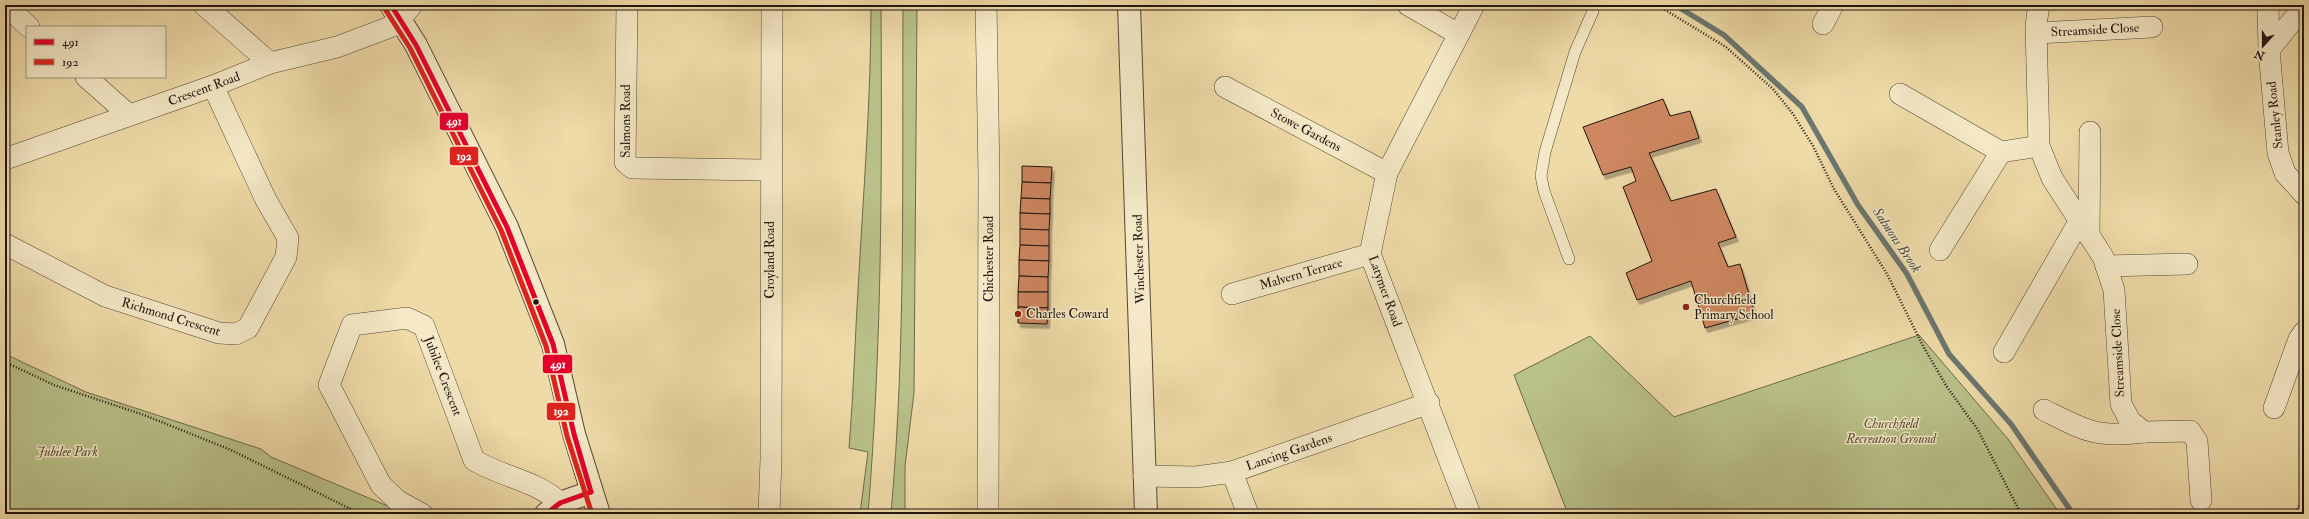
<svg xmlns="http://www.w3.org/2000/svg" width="2309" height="519" font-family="'IM FELL Double Pica',serif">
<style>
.green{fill:#b9c088;stroke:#6d6a4c}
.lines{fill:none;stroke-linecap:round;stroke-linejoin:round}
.stream{stroke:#6b7770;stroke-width:5.5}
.building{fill:#ce8761;stroke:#21140f;filter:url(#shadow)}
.service-casing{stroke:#544635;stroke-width:12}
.minor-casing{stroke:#544635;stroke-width:22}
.tertiary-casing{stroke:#544635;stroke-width:24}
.path{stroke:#21140f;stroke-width:2.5;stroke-dasharray:1 2;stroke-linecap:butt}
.service{stroke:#f4e8c6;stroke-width:11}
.minor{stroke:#f4e8c6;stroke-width:21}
.tertiary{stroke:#f4e8c6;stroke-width:22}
.bus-1-casing{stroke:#f4e8c6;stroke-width:8}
.bus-2-casing{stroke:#f4e8c6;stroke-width:8}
.bus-1{stroke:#e4002b;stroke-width:5}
.bus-2{stroke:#dc241f;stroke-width:5}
.bus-dot{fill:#21140f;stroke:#f4e8c6;stroke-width:1.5}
.poi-dot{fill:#8f2418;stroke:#f4e8c6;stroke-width:1.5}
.labels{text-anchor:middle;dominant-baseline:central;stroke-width:3;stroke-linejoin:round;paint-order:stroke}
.street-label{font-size:13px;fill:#21140f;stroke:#f4e8c6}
.poi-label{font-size:13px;fill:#21140f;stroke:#f4e8c6;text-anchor:start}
.park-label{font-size:13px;font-style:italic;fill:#565039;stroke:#f4e8c6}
.water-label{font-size:14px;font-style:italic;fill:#4c4e48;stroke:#f4e8c6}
.line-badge{stroke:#f4e8c6;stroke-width:1.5}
.badge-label{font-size:11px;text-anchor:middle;font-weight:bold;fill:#fff}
</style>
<defs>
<filter id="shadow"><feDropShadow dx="2.5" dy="4.5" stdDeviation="0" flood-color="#0004"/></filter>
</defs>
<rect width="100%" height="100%" fill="#eedba8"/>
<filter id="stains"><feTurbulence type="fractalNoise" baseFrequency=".005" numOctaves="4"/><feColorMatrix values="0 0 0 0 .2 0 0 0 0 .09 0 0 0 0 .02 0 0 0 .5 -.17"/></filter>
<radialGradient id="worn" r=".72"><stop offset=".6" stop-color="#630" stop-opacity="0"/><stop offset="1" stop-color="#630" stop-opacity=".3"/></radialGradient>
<g class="green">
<path d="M871,5H881C882,175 882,344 868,514H860L868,452L849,448C854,390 855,332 859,273C864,184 871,95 871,5Z"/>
<path d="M903,5H917L914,393L905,466V514H891C906,345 902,175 903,5Z"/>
<polygon points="1919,335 2008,439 2060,514 1568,514 1514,375 1590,336 1674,417"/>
<polygon points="5,354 86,392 261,449 271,457 407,514 5,514"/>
</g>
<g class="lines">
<polyline class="stream" points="1675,5 1724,35 1802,107 1858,205 1907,274 1949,354 2011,424 2073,514"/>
</g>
<g class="building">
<polygon points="1663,99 1670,116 1690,111 1699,138 1649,153 1671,201 1716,189 1736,237 1718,243 1728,267 1740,264 1755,314 1705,328 1691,281 1637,300 1626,273 1652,261 1623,187 1636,181 1631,167 1603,175 1583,127"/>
<polygon points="1022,166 1052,167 1051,183 1022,182"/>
<polygon points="1022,182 1051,183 1050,199 1021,198"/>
<polygon points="1021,198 1050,199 1050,214 1020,213"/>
<polygon points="1020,213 1050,214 1049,230 1020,229"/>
<polygon points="1020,229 1049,230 1049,246 1020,245"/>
<polygon points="1020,245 1049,246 1049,261 1019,260"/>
<polygon points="1019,260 1049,261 1048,277 1019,276"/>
<polygon points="1019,276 1048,277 1048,292 1018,292"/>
<polygon points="1018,292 1048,292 1048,308 1018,307"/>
<polygon points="1018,307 1048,308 1047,324 1018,323"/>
</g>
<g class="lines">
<g class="service-casing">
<polyline id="service" points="1569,259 1544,191 1541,176 1545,152 1575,52 1593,11 1593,5"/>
</g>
<g class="minor-casing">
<g id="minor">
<polyline points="5,5 29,27"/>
<polyline points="204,5 270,63"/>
<polyline points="627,5 625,162 632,168 770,170"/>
<polyline points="986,5 989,176 988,514"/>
<polyline points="1408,5 1458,34"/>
<polyline points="2039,5 2036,25 2039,146 2052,178 2103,257 2114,290 2121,404 2130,421 2144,432 2190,431 2197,441 2201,500"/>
<polyline points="2268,5 2269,50 2278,153 2285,173 2304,194"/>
<polyline points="1823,24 1833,5"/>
<polyline points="2037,33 2152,27"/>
<polyline points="2269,50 2304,6"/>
<polyline points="86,77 129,115"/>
<polyline points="1225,87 1387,173"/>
<polyline points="1900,94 2001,152 2039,146"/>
<polyline points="5,159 213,86 270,63 337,47 390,27 401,18 412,5"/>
<polyline points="2089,236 2090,132"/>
<polyline points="5,244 105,296 219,333 236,334 248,328 286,257 288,238 266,200 213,86"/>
<polyline points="1940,250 2001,152"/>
<polyline points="2106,266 2187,264"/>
<polyline points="1232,294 1370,254"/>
<polyline points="2004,352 2079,222"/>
<polyline points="2274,408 2299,339 2304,332"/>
<path d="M2044,410C2086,431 2095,438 2144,432"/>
<polyline points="1232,472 1248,514"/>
<polyline points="1144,476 1196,477 1232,472 1429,403"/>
<path d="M422,514L398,501L381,485L329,385L352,325L407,318L424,326L474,460C501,477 538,481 560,503"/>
<polyline points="769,514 771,459 772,5"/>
<polyline points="1470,514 1370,254 1387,173 1474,5"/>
</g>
</g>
<g class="tertiary-casing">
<g id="tertiary">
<polyline points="391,5 416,45 507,227 553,344 574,434 599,514"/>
<polyline points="1129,5 1146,514"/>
<polyline points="546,514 560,503 591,492"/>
</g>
</g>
<g class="path">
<polyline points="1657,5 1726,47 1773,89 1793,114 1813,146 1834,189 1887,274 1923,346 1947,387 1978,430 2021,514"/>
<polyline points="5,362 54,385 144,415 231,450 361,514"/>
<polyline points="2293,514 2304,500"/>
</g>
<use href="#service" class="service"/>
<use href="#minor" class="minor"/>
<use href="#tertiary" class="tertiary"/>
<g class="bus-1-casing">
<g id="bus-1">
<polyline points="391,5 416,45 507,227 553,344 574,434 591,492"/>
<polyline points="546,514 560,503 591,492"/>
</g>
</g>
<g class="bus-2-casing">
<polyline id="bus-2" points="385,9 410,48 501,230 546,346 567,436 592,514"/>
</g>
<use href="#bus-1" class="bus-1"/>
<use href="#bus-2" class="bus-2"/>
</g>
<circle class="bus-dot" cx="536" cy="302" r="3.5"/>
<g class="poi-dot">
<circle cx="1686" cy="307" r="4"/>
<circle cx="1018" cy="314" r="4"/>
</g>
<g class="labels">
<g class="street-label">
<text transform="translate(2095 30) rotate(-3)">Streamside Close</text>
<text transform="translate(204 89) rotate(-20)">Crescent Road</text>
<text transform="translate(2275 115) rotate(-96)">Stanley Road</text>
<text transform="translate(626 121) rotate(-90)">Salmons Road</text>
<text transform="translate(1306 130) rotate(28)">Stowe Gardens</text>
<text transform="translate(989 259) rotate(-90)">Chichester Road</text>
<text transform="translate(1139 259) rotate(-92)">Winchester Road</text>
<text transform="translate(770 260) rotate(-90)">Croyland Road</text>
<text transform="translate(1301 274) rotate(-16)">Malvern Terrace</text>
<text transform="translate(1385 291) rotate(70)">Latymer Road</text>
<text transform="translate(171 317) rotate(17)">Richmond Crescent</text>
<text transform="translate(2118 353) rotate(-93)">Streamside Close</text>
<text transform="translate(443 376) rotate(69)">Jubilee Crescent</text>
<text transform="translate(1289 452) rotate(-19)">Lancing Gardens</text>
</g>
<g class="poi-label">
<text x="1694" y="300">Churchfield<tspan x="1694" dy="15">Primary School</tspan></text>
<text x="1026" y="314">Charles Coward</text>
</g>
<g class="park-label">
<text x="1891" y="424">Churchfield<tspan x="1891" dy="15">Recreation Ground</tspan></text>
<text x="67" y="452">Jubilee Park</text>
</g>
<g class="water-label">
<text transform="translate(1897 240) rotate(56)">Salmons Brook</text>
</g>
</g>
<g class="line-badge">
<rect x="439" y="112" width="30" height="19" rx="4" fill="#e4002b"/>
<rect x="449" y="146" width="30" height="20" rx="4" fill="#dc241f"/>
<rect x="542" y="354" width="31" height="20" rx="4" fill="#e4002b"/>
<rect x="546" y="402" width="30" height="19" rx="4" fill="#dc241f"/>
</g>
<g class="badge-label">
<text x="454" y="125">491</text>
<text x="464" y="160">192</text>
<text x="558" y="368">491</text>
<text x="561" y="415">192</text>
</g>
<rect width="2309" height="519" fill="none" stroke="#eedba8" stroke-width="20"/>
<rect x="6" y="6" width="2297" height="507" fill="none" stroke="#21140f" stroke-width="2"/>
<rect x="10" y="10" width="2289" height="499" fill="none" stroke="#21140f"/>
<rect x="26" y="26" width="140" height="52" fill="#f4e8c6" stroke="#a0937d"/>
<rect x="34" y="39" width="20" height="6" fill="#e4002b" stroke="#a0937d"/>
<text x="62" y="46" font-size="12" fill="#21140f">491</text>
<rect x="34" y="59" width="20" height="6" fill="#dc241f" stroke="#a0937d"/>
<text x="62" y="66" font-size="12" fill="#21140f">192</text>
<g transform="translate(2263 46) rotate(201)" stroke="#f4e8c6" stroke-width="3" paint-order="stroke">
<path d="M0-3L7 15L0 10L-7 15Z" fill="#21140f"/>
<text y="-6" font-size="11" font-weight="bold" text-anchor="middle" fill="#21140f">N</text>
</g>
<rect width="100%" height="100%" filter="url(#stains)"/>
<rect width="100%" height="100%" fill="url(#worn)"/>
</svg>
